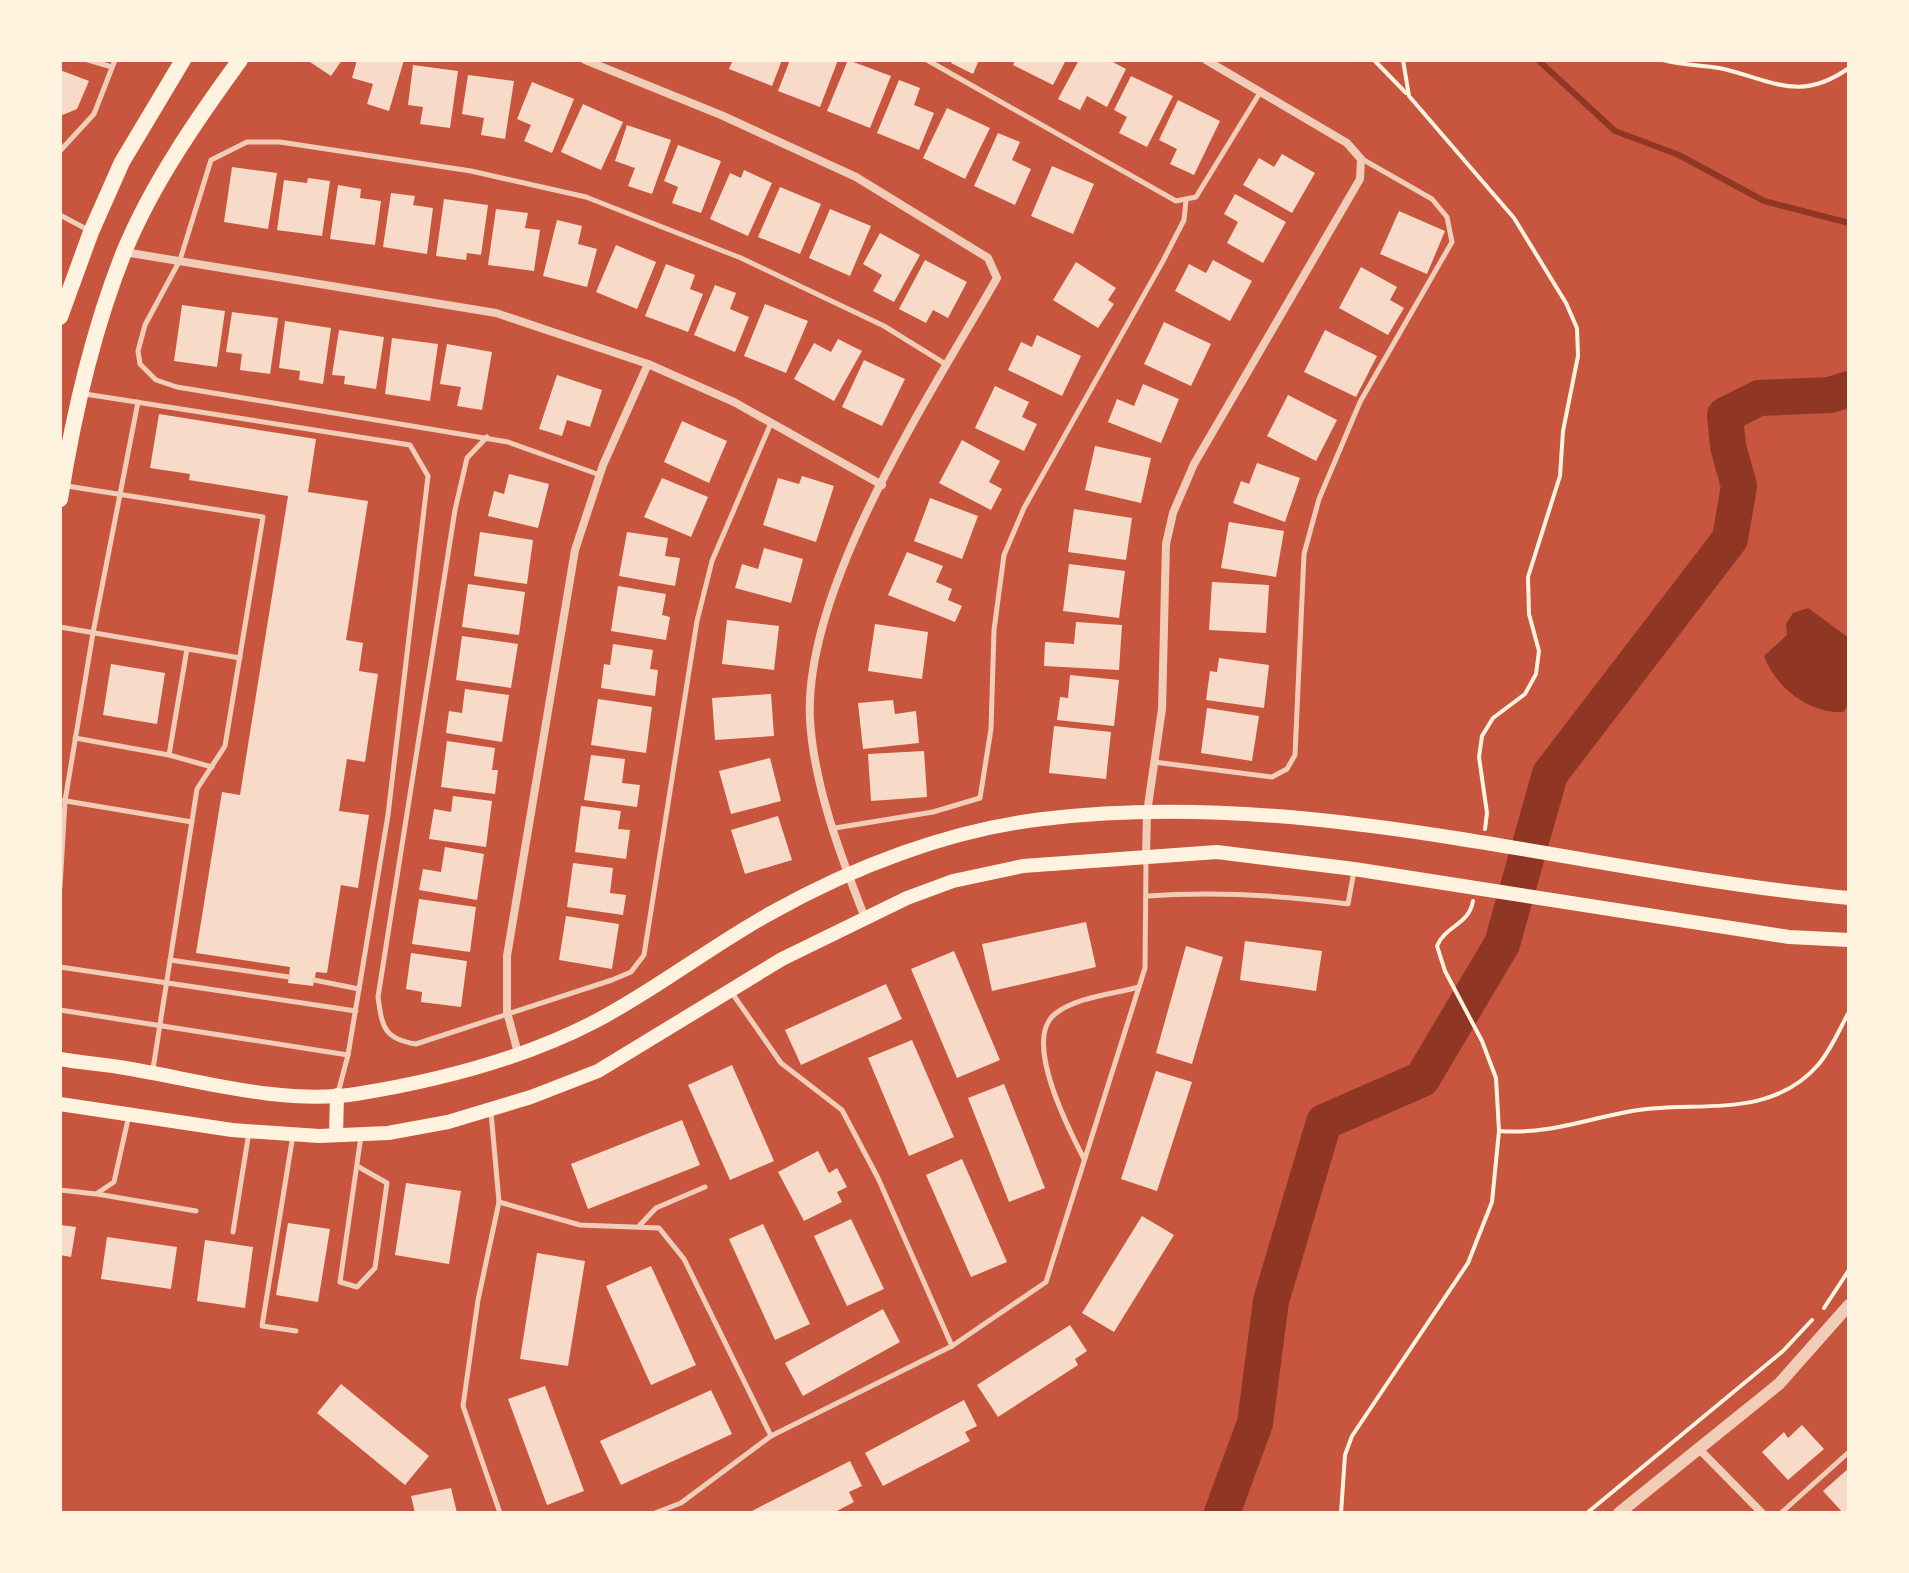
<svg xmlns="http://www.w3.org/2000/svg" width="1909" height="1573" font-family="'Roboto Condensed',sans-serif">
<style>
.water{fill:#8f3625}
.lines{fill:none;stroke-linecap:round;stroke-linejoin:round}
.stream{stroke:#8f3625;stroke-width:6}
.river{stroke:#8f3625;stroke-width:36}
.building{fill:#f7dbc8}
.path{stroke:#fff3e0;stroke-width:4}
.service{stroke:#f1ccb7;stroke-width:5}
.minor{stroke:#f1ccb7;stroke-width:8}
.tertiary{stroke:#f1ccb7;stroke-width:12}
.secondary{stroke:#fff3e0;stroke-width:14}
.primary{stroke:#fff3e0;stroke-width:16}
</style>
<rect width="100%" height="100%" fill="#c8553d"/>
<path class="water" d="M1808,608L1849,638V704L1843,712C1810,714 1775,687 1764,656L1787,635L1786,624L1793,613Z"/>
<g class="lines">
<polyline class="stream" points="1538,60 1615,131 1679,155 1764,201 1849,223"/>
<polyline class="river" points="1222,1513 1255,1423 1271,1301 1324,1122 1422,1079 1502,944 1550,774 1730,539 1739,486 1728,446 1725,415 1759,398 1830,395 1849,389"/>
</g>
<g class="building">
<polygon points="307,60 342,60 331,76"/>
<polygon points="357,60 404,60 389,111 367,104 373,84 352,78"/>
<polygon points="733,60 782,60 772,86 729,69"/>
<polygon points="790,60 838,60 820,107 778,91"/>
<polygon points="848,60 891,76 870,128 827,111"/>
<polygon points="953,60 979,60 973,74 951,63"/>
<polygon points="1015,60 1066,60 1053,85 1013,65"/>
<polygon points="1079,60 1109,60 1126,69 1107,107 1087,96 1080,110 1058,99"/>
<polygon points="413,65 458,71 450,128 420,124 423,107 408,105"/>
<polygon points="60,70 89,81 77,109 60,116"/>
<polygon points="468,75 514,81 505,139 481,135 484,118 462,114"/>
<polygon points="1131,76 1173,96 1147,147 1119,133 1127,117 1114,110"/>
<polygon points="899,80 920,88 914,105 934,113 919,150 877,133"/>
<polygon points="532,82 574,99 552,153 524,141 531,125 517,119"/>
<polygon points="1178,100 1220,121 1194,175 1170,164 1177,149 1159,140"/>
<polygon points="583,104 623,122 601,170 561,152"/>
<polygon points="947,108 990,128 965,179 923,158"/>
<polygon points="627,125 671,140 652,194 628,186 635,168 615,161"/>
<polygon points="998,133 1020,142 1012,160 1031,169 1015,205 974,186"/>
<polygon points="678,145 721,161 701,213 672,203 678,187 664,181"/>
<polygon points="1282,154 1315,173 1292,213 1243,185 1259,158 1274,167"/>
<polygon points="1052,166 1094,184 1073,234 1031,216"/>
<polygon points="232,167 277,173 268,229 224,222"/>
<polygon points="744,170 772,183 748,236 710,219 730,173 741,178"/>
<polygon points="308,178 330,181 322,236 277,230 284,180 307,183"/>
<polygon points="338,185 361,189 360,198 381,201 375,245 330,239"/>
<polygon points="780,187 821,204 800,254 758,237"/>
<polygon points="391,193 415,196 413,205 433,208 427,254 383,247"/>
<polygon points="1235,194 1286,222 1263,263 1227,243 1238,222 1224,214"/>
<polygon points="444,199 488,205 481,255 467,253 466,260 436,256"/>
<polygon points="496,209 528,213 525,228 540,230 534,271 488,265"/>
<polygon points="830,209 871,226 850,276 809,258"/>
<polygon points="1399,211 1445,231 1427,274 1380,254"/>
<polygon points="557,220 582,226 578,244 597,249 587,287 543,276"/>
<polygon points="880,233 920,255 894,302 873,291 882,275 863,264"/>
<polygon points="616,245 656,262 637,309 596,292"/>
<polygon points="925,260 967,282 948,318 933,310 926,323 899,309"/>
<polygon points="1213,260 1252,281 1230,321 1175,291 1189,264 1206,273"/>
<polygon points="1076,262 1116,288 1108,300 1114,304 1098,328 1053,300"/>
<polygon points="666,264 695,275 690,289 703,294 688,332 645,316"/>
<polygon points="1361,267 1397,287 1390,300 1404,308 1388,335 1339,308"/>
<polygon points="715,285 736,293 730,309 749,317 735,352 694,335"/>
<polygon points="765,304 808,321 786,373 744,356"/>
<polygon points="182,305 225,311 217,367 174,361"/>
<polygon points="232,312 278,318 270,374 240,370 242,354 226,352"/>
<polygon points="285,321 331,328 323,384 299,380 300,371 279,368"/>
<polygon points="1164,322 1211,344 1191,386 1144,364"/>
<polygon points="339,330 384,337 376,389 344,384 345,376 332,375"/>
<polygon points="1325,330 1377,356 1356,397 1304,372"/>
<polygon points="1037,335 1081,356 1062,396 1008,370 1021,342 1032,347"/>
<polygon points="392,338 438,344 430,401 385,394"/>
<polygon points="838,339 862,351 834,401 794,379 814,343 831,352"/>
<polygon points="447,344 492,352 482,410 457,406 461,387 440,384"/>
<polygon points="864,360 905,379 882,426 842,407"/>
<polygon points="557,375 602,390 590,427 567,420 562,436 539,429"/>
<polygon points="1143,384 1179,399 1161,443 1108,422 1117,399 1134,406"/>
<polygon points="995,386 1029,402 1022,417 1037,424 1024,451 975,428"/>
<polygon points="1288,395 1337,420 1316,461 1267,436"/>
<polygon points="159,414 316,439 308,492 368,501 346,640 363,643 359,671 378,674 365,762 347,759 339,811 369,815 358,888 341,885 327,973 316,972 313,986 288,983 290,967 196,953 222,792 240,795 288,496 189,480 190,474 150,468"/>
<polygon points="682,421 727,441 709,483 664,462"/>
<polygon points="962,440 1000,461 989,482 1002,489 991,510 939,483"/>
<polygon points="1095,446 1151,458 1141,503 1085,490"/>
<polygon points="1257,463 1300,478 1285,522 1233,503 1241,481 1249,484"/>
<polygon points="509,474 549,484 538,528 488,516 494,491 504,494"/>
<polygon points="802,476 834,486 816,542 763,525 778,478 799,484"/>
<polygon points="662,478 708,497 691,537 644,517"/>
<polygon points="930,498 978,516 962,559 914,541"/>
<polygon points="1074,509 1132,518 1126,560 1068,552"/>
<polygon points="1229,522 1284,531 1276,577 1221,568"/>
<polygon points="480,532 533,540 527,584 474,576"/>
<polygon points="627,532 668,538 665,556 680,558 675,586 619,576"/>
<polygon points="764,548 803,559 791,603 735,588 742,564 758,569"/>
<polygon points="907,552 943,566 936,582 952,589 948,600 962,606 955,622 888,595"/>
<polygon points="1069,564 1125,571 1119,618 1063,611"/>
<polygon points="1212,582 1269,585 1266,633 1209,630"/>
<polygon points="468,584 525,592 519,635 462,627"/>
<polygon points="618,586 666,594 662,615 670,617 666,640 611,631"/>
<polygon points="727,620 779,626 774,670 722,664"/>
<polygon points="1076,622 1122,625 1119,670 1044,666 1045,642 1074,644"/>
<polygon points="875,624 928,632 922,679 868,671"/>
<polygon points="462,636 518,644 511,688 456,680"/>
<polygon points="613,644 653,650 650,669 658,670 655,696 601,688 604,664 610,665"/>
<polygon points="1219,658 1269,665 1264,708 1206,700 1210,671 1217,672"/>
<polygon points="111,664 165,673 157,724 103,715"/>
<polygon points="1070,675 1119,680 1114,726 1057,720 1060,697 1068,698"/>
<polygon points="465,689 509,695 502,742 446,733 449,711 462,713"/>
<polygon points="771,694 774,736 715,740 712,698"/>
<polygon points="598,699 652,707 646,753 591,745"/>
<polygon points="893,700 895,714 916,711 919,743 863,749 858,703"/>
<polygon points="1207,708 1259,716 1252,761 1201,753"/>
<polygon points="1054,726 1111,732 1106,779 1049,773"/>
<polygon points="447,741 495,748 492,770 498,770 495,794 441,787"/>
<polygon points="924,751 927,797 871,801 868,754"/>
<polygon points="591,755 625,759 622,783 640,785 637,807 584,800"/>
<polygon points="770,758 781,801 731,814 719,771"/>
<polygon points="453,796 492,801 486,847 429,839 434,809 451,812"/>
<polygon points="581,806 621,811 618,829 630,830 626,859 575,852"/>
<polygon points="778,816 792,860 745,874 731,830"/>
<polygon points="445,847 484,854 477,900 419,890 423,869 441,872"/>
<polygon points="573,863 613,868 610,893 626,895 623,915 567,907"/>
<polygon points="419,899 476,907 470,952 412,944"/>
<polygon points="566,916 619,924 612,969 559,960"/>
<polygon points="1086,922 1096,967 992,991 982,944"/>
<polygon points="1245,941 1322,951 1316,991 1240,980"/>
<polygon points="1186,946 1223,957 1192,1064 1156,1053"/>
<polygon points="954,951 1000,1060 957,1078 911,969"/>
<polygon points="411,953 467,961 461,1007 421,1002 422,992 406,989"/>
<polygon points="886,984 902,1019 801,1065 785,1030"/>
<polygon points="912,1040 954,1137 909,1156 868,1058"/>
<polygon points="732,1065 774,1161 730,1180 688,1085"/>
<polygon points="1156,1071 1192,1082 1157,1191 1121,1179"/>
<polygon points="1004,1084 1045,1188 1009,1202 968,1098"/>
<polygon points="682,1120 700,1165 588,1209 571,1164"/>
<polygon points="818,1151 829,1173 837,1168 847,1187 837,1192 842,1202 804,1221 778,1172"/>
<polygon points="962,1159 1007,1262 971,1277 926,1175"/>
<polygon points="406,1183 461,1191 449,1264 395,1255"/>
<polygon points="1142,1216 1174,1235 1114,1332 1082,1313"/>
<polygon points="851,1219 884,1289 847,1306 814,1236"/>
<polygon points="288,1223 330,1229 318,1302 276,1295"/>
<polygon points="763,1224 810,1324 775,1340 729,1239"/>
<polygon points="60,1225 76,1227 71,1257 60,1255"/>
<polygon points="107,1237 177,1247 171,1289 101,1279"/>
<polygon points="205,1240 253,1247 245,1308 197,1301"/>
<polygon points="537,1253 585,1261 568,1366 520,1359"/>
<polygon points="651,1266 696,1365 651,1385 606,1286"/>
<polygon points="883,1309 900,1342 803,1396 785,1363"/>
<polygon points="1070,1325 1087,1351 1075,1359 1078,1365 998,1417 977,1385"/>
<polygon points="341,1384 429,1456 405,1485 317,1413"/>
<polygon points="545,1386 584,1491 547,1505 508,1399"/>
<polygon points="711,1390 732,1434 621,1485 600,1441"/>
<polygon points="964,1400 977,1426 965,1432 970,1441 883,1486 865,1453"/>
<polygon points="1802,1425 1824,1449 1788,1480 1762,1452 1784,1432 1788,1438"/>
<polygon points="850,1461 862,1486 849,1492 854,1502 833,1513 748,1513"/>
<polygon points="1849,1468 1849,1513 1843,1513 1823,1491"/>
<polygon points="451,1488 457,1513 415,1513 411,1496"/>
</g>
<g class="lines">
<g class="path">
<polyline points="1374,60 1406,93"/>
<polyline points="1403,60 1409,96 1514,218 1566,303 1577,328 1578,356 1563,431 1560,476 1528,577 1529,614 1539,651 1536,674 1525,694 1493,718 1482,736 1479,757 1487,813 1485,829"/>
<path d="M1663,60C1681,65 1700,65 1719,68C1771,79 1798,104 1849,68"/>
<path d="M1499,1131C1547,1135 1586,1119 1632,1111C1696,1100 1769,1121 1818,1065C1831,1050 1839,1030 1849,1012"/>
<polyline points="1824,1308 1849,1270"/>
<path d="M1341,1513L1345,1455L1352,1436L1468,1263L1492,1202L1499,1131L1496,1078L1482,1041L1445,971L1437,946C1446,925 1469,925 1473,901"/>
<polyline points="1587,1513 1783,1351 1812,1320"/>
</g>
<g class="service">
<polyline points="88,60 112,67"/>
<polyline points="927,60 1176,201 1196,197 1261,91"/>
<polyline points="60,151 94,114 115,60"/>
<polyline points="60,215 90,231"/>
<path d="M487,437L467,458L455,510L378,997C382,1027 384,1039 416,1044L612,980L631,972L644,955L697,621L712,561L771,423"/>
<polyline points="600,475 508,442 177,387 156,380 140,364 138,351 145,325 180,260 211,160 247,142 280,142 471,171 586,197 741,258 884,326 947,365"/>
<polyline points="67,486 263,517 225,746 197,789 153,1069"/>
<polyline points="60,627 240,658"/>
<polyline points="75,738 169,755 212,767"/>
<polyline points="169,755 187,649"/>
<polyline points="1154,762 1272,777 1287,769 1295,755 1304,554 1319,499 1360,402 1452,242 1447,217 1432,199 1362,159"/>
<polyline points="60,800 192,822"/>
<polyline points="835,828 933,812 980,798 991,729 994,630 1004,555 1024,508 1163,261 1184,220 1186,200"/>
<polyline points="60,887 65,801 93,633 138,402"/>
<path d="M1147,896C1215,891 1280,895 1348,904L1354,871"/>
<polyline points="170,960 289,977"/>
<polyline points="60,967 356,1011"/>
<polyline points="314,980 359,989"/>
<polyline points="732,993 781,1063 842,1110 878,1178 952,1346"/>
<polyline points="60,1010 348,1055 388,815 428,476 410,445 85,394"/>
<polyline points="338,1093 348,1055"/>
<polyline points="491,1112 499,1202 478,1300 463,1406 500,1513"/>
<polyline points="293,1135 262,1326 296,1331"/>
<path d="M1084,1159C1069,1130 1022,1040 1055,1014C1076,997 1114,994 1139,987"/>
<polyline points="357,1166 387,1183 375,1268 357,1287 340,1282 361,1136"/>
<polyline points="60,1190 96,1194 114,1182 129,1115"/>
<polyline points="97,1194 196,1211"/>
<polyline points="499,1202 580,1225 659,1228 684,1259 771,1436"/>
<polyline points="639,1226 656,1208 705,1187"/>
<polyline points="233,1232 249,1132"/>
<polyline points="655,1513 681,1503 771,1436 952,1346 1046,1282 1145,968 1146,861"/>
<polyline points="1781,1513 1849,1452"/>
</g>
<g class="minor">
<path d="M585,60L721,115L856,177L988,258L997,278C931,394 803,587 810,720C814,786 841,857 865,918"/>
<polyline points="124,252 496,313 648,364 734,402 882,485"/>
<polyline points="1146,856 1147,813 1162,709 1166,544 1173,513 1194,464 1360,179 1361,159 1347,143 1206,60"/>
<polyline points="518,1053 507,1012 507,956 575,550 603,465 648,364"/>
<polyline points="1699,1449 1762,1513"/>
</g>
<polyline class="tertiary" points="1619,1513 1779,1384 1849,1305"/>
<g class="secondary">
<path d="M60,1059C82,1063 103,1064 125,1068C199,1080 280,1105 356,1094C437,1081 523,1059 596,1021C657,989 711,946 771,913C853,867 949,830 1043,819C1313,786 1582,873 1849,898"/>
<polyline points="60,1104 232,1130 319,1136 388,1133 448,1122 531,1097 598,1071 782,959 907,898 953,881 1023,866 1217,852 1354,869 1789,937 1849,940"/>
<polyline points="336,1135 337,1095"/>
</g>
<g class="primary">
<polyline points="60,317 91,232 122,162 183,60"/>
<path d="M60,499C73,416 93,330 124,252C152,184 197,119 240,60"/>
</g>
</g>
<rect width="1909" height="1573" fill="none" stroke="#fff3e0" stroke-width="124"/>
</svg>
